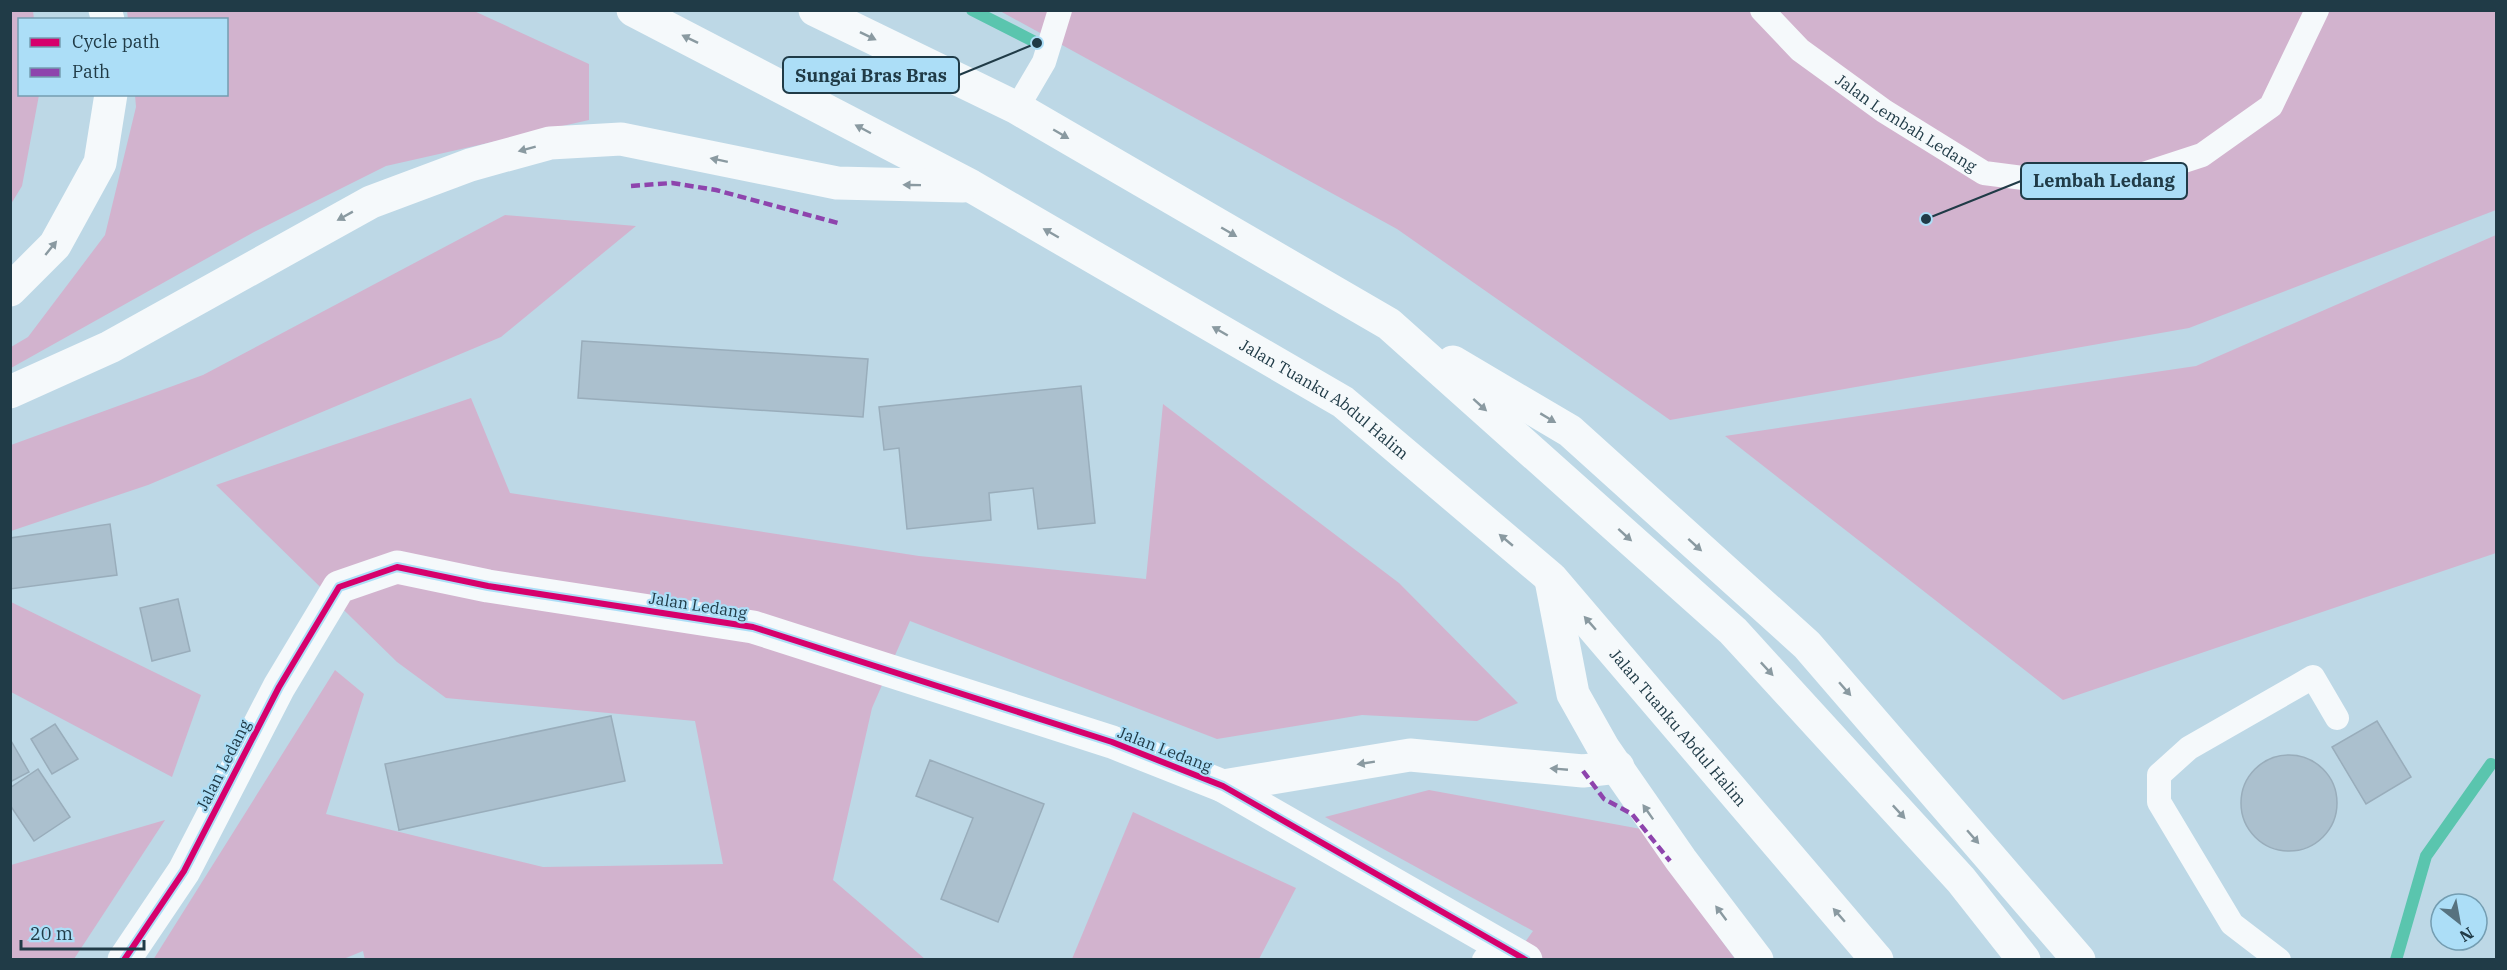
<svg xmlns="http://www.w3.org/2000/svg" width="2507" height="970" font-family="'IBM Plex Serif',serif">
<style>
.green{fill:#d2b3ce}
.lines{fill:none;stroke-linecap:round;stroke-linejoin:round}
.stream{stroke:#5ac5ae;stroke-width:12}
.building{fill:#abc0ce;stroke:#99adbb;stroke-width:1.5}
.lane{stroke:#f5f9fb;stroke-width:24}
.street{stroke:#f5f9fb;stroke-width:33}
.primary{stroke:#f5f9fb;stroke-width:33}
.quiet{stroke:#8e44ad;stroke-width:4.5;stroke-dasharray:9 4.5;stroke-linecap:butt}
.cycleway-casing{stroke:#acdef7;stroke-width:10}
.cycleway{stroke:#d6006c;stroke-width:6}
.oneway{fill:#8a9aa1}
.labels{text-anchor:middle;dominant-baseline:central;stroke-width:4.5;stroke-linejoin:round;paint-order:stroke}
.street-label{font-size:16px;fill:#203b47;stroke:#acdef7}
.leader{fill:none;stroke:#203b47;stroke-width:2}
.callout-dot{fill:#203b47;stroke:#acdef7;stroke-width:2}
.callout{fill:#acdef7;stroke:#203b47;stroke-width:2}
.callout-label{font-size:18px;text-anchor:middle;font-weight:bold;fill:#203b47}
</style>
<rect width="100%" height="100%" fill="#bdd8e6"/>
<g class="green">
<polygon points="11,10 33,11 34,19 20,20 20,94 39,95 22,186 11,204"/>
<polygon points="127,11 474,11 589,64 589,120 386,166 254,232 11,368 11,347 28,337 105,235 136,107 135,95 226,94 226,20 128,19"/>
<polygon points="1000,11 2496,11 2496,210 2189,328 1670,420 1397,229"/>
<polygon points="505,215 636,226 501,337 148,485 11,531 11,445 203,375"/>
<polygon points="2496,235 2496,553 2063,700 1725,436 2196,366"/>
<polygon points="471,398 510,493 919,556 1146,579 1163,404 1399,583 1518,703 1477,721 1362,715 1217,739 910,621 872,708 833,880 925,959 365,960 363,951 341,960 153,960 335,670 364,694 326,814 543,867 723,864 695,721 446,698 397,662 216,485"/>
<polygon points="11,602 201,695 172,777 11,692"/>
<polygon points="1429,790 1641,829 1735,959 1513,959 1533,931 1325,817"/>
<polygon points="1133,812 1296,888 1259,959 1072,959"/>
<polygon points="165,820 74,959 11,959 11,865"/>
</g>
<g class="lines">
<g class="stream">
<polyline points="972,10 1037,43"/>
<polyline points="2396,960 2426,856 2491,764"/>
</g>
</g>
<g class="building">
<polygon points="582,341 868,359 863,417 578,398"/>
<polygon points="1081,386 1095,523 1038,529 1033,488 989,493 991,520 907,529 899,448 884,450 879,407"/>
<polygon points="110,524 117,575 10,589 10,538"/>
<polygon points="178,599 190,651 152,661 140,608"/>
<polygon points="611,716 625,781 399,830 385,764"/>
<polygon points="2377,721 2411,777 2366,804 2332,747"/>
<polygon points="55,724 78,759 52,774 31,739"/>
<polygon points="10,739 29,772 10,782"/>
<circle cx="2289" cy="803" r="48"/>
<polygon points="930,760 1044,804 998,922 941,899 973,818 916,796"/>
<polygon points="38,769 70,817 34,841 10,805 10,788"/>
</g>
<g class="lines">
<g class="lane">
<path id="s1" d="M1762,10L1800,50L1884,111L1984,173L2101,188L2202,155L2271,106L2317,10"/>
<polyline points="1017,108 1044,62 1060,10"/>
<polyline points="1484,960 1498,943"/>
<polyline points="2279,960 2232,924 2159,802 2159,775 2189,748 2313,677 2337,718"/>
</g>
<polyline class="street" points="124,960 184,871 279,687 339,587 397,567 488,586 753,627 1112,742 1223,786 1526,960"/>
<g class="primary">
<polyline points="105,10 108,20"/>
<path id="s2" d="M633,10L971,186L1343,402L1551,578L1877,960"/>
<polyline points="815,10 1017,108 1389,324 1733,631 1961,880 2024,960"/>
<polyline points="10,290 55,245 100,163 111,94"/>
<polyline points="1453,362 1570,431 1807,645 2079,960"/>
<polyline points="10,392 110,347 371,202 470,165 550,143 621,139 837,183 963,186"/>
<polyline points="1551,580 1573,694 1604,749 1681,860 1757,960"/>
<polyline points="1223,786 1410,755 1583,771 1618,767"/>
</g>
<g class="quiet">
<polyline points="631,186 672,183 716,190 838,223"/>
<polyline points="1583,771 1604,799 1632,814 1670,861"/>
</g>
<g class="cycleway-casing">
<polyline id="cycleway" points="124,960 184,871 279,687 339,587 397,567 488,586 753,627 1112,742 1223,786 1526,960"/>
</g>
<use href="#cycleway" class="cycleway"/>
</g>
<defs><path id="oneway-solid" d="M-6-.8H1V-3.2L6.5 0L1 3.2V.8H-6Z" transform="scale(1.5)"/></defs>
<g class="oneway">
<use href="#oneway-solid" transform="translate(868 36) rotate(26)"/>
<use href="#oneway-solid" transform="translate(690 39) rotate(-154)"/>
<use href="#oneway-solid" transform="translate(863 129) rotate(-152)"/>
<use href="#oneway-solid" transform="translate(1061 134) rotate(30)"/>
<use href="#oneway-solid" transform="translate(527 149) rotate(165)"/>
<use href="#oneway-solid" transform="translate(719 160) rotate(-168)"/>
<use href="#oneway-solid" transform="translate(912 185) rotate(-179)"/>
<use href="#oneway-solid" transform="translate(345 216) rotate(151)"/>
<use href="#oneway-solid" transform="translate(1229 232) rotate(30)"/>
<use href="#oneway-solid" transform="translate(1051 233) rotate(-150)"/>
<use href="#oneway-solid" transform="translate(51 248) rotate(-51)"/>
<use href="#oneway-solid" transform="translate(1220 331) rotate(-150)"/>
<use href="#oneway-solid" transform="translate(1480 405) rotate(42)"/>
<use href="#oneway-solid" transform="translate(1548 418) rotate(31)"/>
<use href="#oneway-solid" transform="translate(1625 535) rotate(42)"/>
<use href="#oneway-solid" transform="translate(1506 540) rotate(-140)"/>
<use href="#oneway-solid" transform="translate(1695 545) rotate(42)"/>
<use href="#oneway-solid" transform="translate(1590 623) rotate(-131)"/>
<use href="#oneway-solid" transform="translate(1767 669) rotate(47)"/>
<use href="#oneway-solid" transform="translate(1845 689) rotate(49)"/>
<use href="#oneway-solid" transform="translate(1366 763) rotate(171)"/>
<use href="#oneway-solid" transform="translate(1559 769) rotate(-175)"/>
<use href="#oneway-solid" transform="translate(1648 812) rotate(-125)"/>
<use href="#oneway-solid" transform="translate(1899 812) rotate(47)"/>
<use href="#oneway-solid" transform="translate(1973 837) rotate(49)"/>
<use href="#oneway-solid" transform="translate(1721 913) rotate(-127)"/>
<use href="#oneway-solid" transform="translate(1839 915) rotate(-131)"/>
</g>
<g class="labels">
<g class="street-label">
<text stroke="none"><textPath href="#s1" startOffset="184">Jalan Lembah Ledang</textPath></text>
<text stroke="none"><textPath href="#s2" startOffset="794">Jalan Tuanku Abdul Halim</textPath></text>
<text transform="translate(698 605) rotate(9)">Jalan Ledang</text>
<text stroke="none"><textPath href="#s2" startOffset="1280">Jalan Tuanku Abdul Halim</textPath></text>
<text transform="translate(1165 749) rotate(21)">Jalan Ledang</text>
<text transform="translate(223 765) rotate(-63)">Jalan Ledang</text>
</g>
</g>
<path class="leader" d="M1037 43L959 75M1926 219L2021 181"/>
<g class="callout-dot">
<circle cx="1037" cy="43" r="6"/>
<circle cx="1926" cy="219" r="6"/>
</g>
<g class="callout">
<rect x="783" y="57" width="176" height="36" rx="6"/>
<rect x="2021" y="163" width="166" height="36" rx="6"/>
</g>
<g class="callout-label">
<text x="871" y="82">Sungai Bras Bras</text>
<text x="2104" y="187">Lembah Ledang</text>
</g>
<rect width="2507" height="970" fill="none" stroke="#203b47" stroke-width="24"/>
<rect x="18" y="18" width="210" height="78" fill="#acdef7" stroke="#749db1" stroke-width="1.5"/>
<rect x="30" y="38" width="30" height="9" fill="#d6006c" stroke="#749db1" stroke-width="1.5"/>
<text x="72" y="48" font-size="18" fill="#203b47">Cycle path</text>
<rect x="30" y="68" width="30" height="9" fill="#8e44ad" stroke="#749db1" stroke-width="1.5"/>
<text x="72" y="78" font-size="18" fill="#203b47">Path</text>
<g transform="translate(2459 922) rotate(149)"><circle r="28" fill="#acdef7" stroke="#749db1" stroke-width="1.5"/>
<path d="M0-4.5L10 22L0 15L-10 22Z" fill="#57727f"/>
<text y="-9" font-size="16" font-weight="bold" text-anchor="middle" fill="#203b47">N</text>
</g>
<path d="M21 940v9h123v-9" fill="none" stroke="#203b47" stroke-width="3"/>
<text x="30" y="940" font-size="18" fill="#203b47" stroke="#acdef7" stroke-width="4.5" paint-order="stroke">20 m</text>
</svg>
